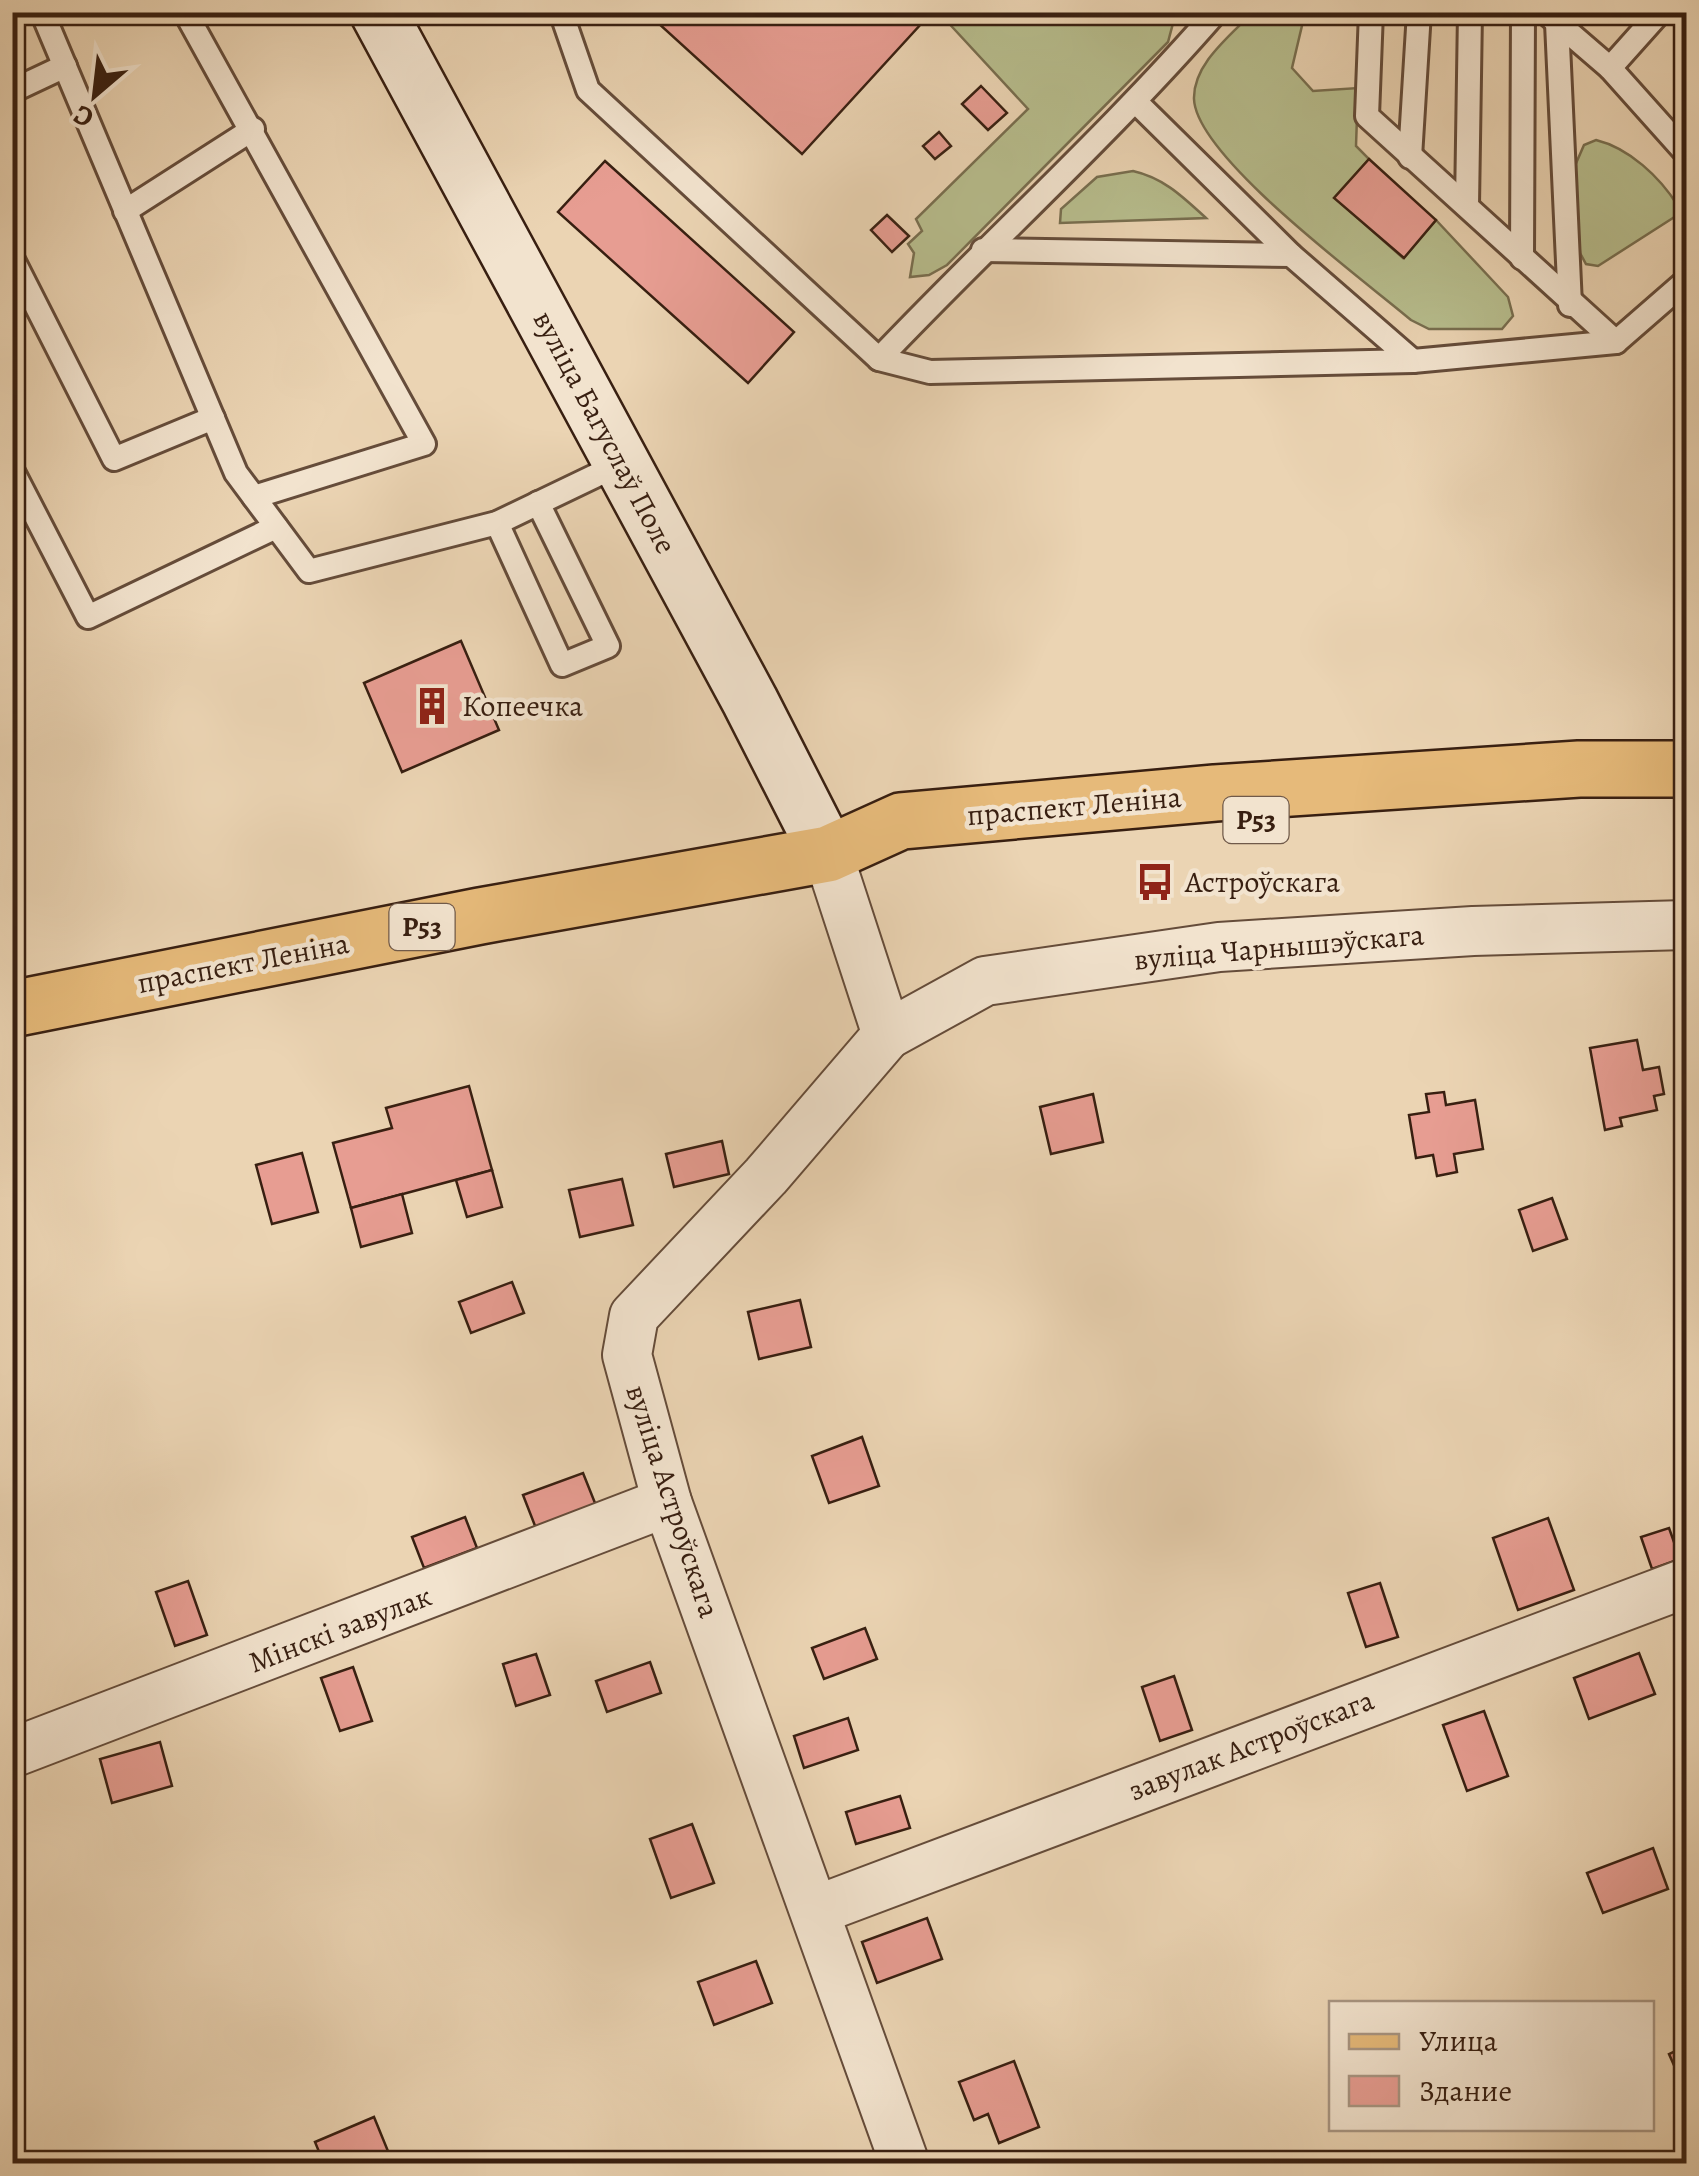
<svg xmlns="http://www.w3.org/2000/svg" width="1699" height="2176" font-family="Alegreya,serif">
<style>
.grass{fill:#b7bd8d;stroke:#786e4f;stroke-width:2.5}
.building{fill:#e79d92;stroke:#381f11;stroke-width:2.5}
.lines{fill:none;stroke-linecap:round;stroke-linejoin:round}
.service-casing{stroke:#654c3a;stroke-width:28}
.minor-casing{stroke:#654c3a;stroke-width:52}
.secondary-casing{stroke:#381f11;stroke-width:60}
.primary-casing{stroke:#381f11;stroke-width:60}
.service{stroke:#f2e3ce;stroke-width:22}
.minor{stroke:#f2e3ce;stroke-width:48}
.secondary{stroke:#f2e3ce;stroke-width:55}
.primary{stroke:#e6ba7a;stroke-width:55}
.labels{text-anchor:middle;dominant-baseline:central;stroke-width:9;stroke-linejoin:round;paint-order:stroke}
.shield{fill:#f2e3ce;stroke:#705a4a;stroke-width:2.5}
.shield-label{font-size:28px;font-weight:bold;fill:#381f11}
.street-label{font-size:30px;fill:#381f11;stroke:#f2e3ce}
.poi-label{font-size:30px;fill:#381f11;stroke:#f2e3ce;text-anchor:start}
</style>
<rect width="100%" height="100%" fill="#ebd4b3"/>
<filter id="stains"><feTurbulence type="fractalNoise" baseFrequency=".002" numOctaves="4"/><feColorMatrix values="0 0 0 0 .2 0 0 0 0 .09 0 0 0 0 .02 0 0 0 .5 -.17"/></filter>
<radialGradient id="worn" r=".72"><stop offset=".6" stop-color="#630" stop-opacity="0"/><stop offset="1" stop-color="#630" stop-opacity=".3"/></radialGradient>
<g class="grass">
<polygon points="946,13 1176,12 1168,42 947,265 929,275 910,277 914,253 908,244 922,231 916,219 1028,109 943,17"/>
<path d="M1252,13H1305L1292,68L1313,91L1358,88L1356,146L1369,159L1335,198L1403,258L1436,220L1508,297L1513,316L1502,329H1429L1411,320C1364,280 1196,157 1194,99C1193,64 1230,36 1252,13Z"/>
<path d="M1596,140C1629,148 1660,177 1678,206L1676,216L1598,266L1586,264L1580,253L1574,168L1584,145Z"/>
<path d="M1133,171C1164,178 1183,197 1206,218L1060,223L1061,209L1097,177Z"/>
</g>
<g class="building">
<polygon points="646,12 932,12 802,154"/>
<polygon points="981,86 1007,113 988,130 962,104"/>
<polygon points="939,132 951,146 935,159 923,146"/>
<polygon points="1369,159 1436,220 1404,258 1334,198"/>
<polygon points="605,161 794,332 748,383 558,212"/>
<polygon points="887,215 909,236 892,252 871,230"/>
<polygon points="461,641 499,730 402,772 364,683"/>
<polygon points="1637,1040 1643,1070 1659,1067 1664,1094 1654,1096 1657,1110 1620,1118 1622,1126 1605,1130 1590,1048"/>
<polygon points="469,1086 492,1170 351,1208 333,1143 392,1128 386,1108"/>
<polygon points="1444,1092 1446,1105 1475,1100 1483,1149 1454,1154 1457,1172 1437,1176 1433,1155 1416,1158 1409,1115 1429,1112 1426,1094"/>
<polygon points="1093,1094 1103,1142 1051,1154 1040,1107"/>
<polygon points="722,1141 729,1174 674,1187 666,1154"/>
<polygon points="302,1153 318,1212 272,1224 256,1165"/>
<polygon points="492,1170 502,1207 467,1217 456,1180"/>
<polygon points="622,1179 633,1225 580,1237 569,1190"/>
<polygon points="402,1194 412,1233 361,1247 351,1208"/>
<polygon points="1552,1198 1567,1239 1533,1251 1519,1210"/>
<polygon points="512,1282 524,1313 471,1333 459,1302"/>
<polygon points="800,1300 811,1347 759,1359 748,1312"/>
<polygon points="862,1437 879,1486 829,1503 812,1456"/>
<polygon points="583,1473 599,1513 539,1536 523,1495"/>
<polygon points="465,1517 477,1548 424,1568 412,1537"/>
<polygon points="1548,1518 1574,1590 1518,1610 1493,1538"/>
<polygon points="1669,1528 1680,1559 1652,1569 1641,1537"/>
<polygon points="188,1581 207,1635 175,1646 156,1592"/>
<polygon points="1380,1583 1398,1637 1366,1647 1348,1593"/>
<polygon points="865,1628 877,1659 824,1679 812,1648"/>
<polygon points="1639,1653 1655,1694 1589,1719 1574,1678"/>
<polygon points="536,1654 550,1695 516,1706 503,1664"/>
<polygon points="650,1662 661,1693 607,1712 596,1681"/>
<polygon points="353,1667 372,1721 340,1731 321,1678"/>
<polygon points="1174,1676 1192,1730 1160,1741 1142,1687"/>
<polygon points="1484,1711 1508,1776 1467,1791 1443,1725"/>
<polygon points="848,1718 858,1750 804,1768 794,1736"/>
<polygon points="160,1742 172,1786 112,1803 100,1759"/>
<polygon points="900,1796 910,1828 856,1844 846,1812"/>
<polygon points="692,1824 714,1883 671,1898 650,1839"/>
<polygon points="1653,1848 1668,1889 1603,1913 1587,1873"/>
<polygon points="927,1918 942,1959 877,1983 862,1942"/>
<polygon points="756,1961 772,2003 714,2025 698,1982"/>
<polygon points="1686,2046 1686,2089 1685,2090 1669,2054"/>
<polygon points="1014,2061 1039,2127 999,2143 988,2114 974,2120 959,2082"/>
<polygon points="374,2117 392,2161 324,2164 315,2142"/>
</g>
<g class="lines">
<g class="service-casing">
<g id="service">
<polyline points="42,12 236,473 309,571 497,523 622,463"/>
<polyline points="185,12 424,444 254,497"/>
<path d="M561,12L588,90L879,359C990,242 1110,134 1216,12"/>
<polyline points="1371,12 1367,116 1616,342"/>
<polyline points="1545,12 1610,68 1686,153"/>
<polyline points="1557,23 1570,305"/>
<polyline points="1610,68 1660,12"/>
<polyline points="12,91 65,66"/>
<polyline points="1137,103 1291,255"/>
<polyline points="1410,157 1419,12"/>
<polyline points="1467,205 1470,12"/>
<polyline points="125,211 253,129"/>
<polyline points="12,258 114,459 213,418"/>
<polyline points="1522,258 1523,12"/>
<polyline points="879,359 930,372 1413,361 1291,255 983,250"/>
<polyline points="1413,361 1616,342 1686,281"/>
<polyline points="12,470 88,617 276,527"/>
<polyline points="497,523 562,665 608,646 538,503"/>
</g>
</g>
<g class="minor-casing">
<g id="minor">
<polyline points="828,854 887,1035 766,1176 634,1316 627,1355 667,1502 905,2164"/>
<polyline points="887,1035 985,981 1219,947 1473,931 1686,925"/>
<polyline points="12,1753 667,1502"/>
<polyline points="817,1910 1686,1583"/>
</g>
</g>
<g class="secondary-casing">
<polyline id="secondary" points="378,12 750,701 828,854"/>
</g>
<g class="primary-casing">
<polyline id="primary" points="12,1009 480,916 828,854 901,821 1215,793 1579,769 1686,769"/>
</g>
<use href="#service" class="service"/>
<use href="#minor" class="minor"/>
<use href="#secondary" class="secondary"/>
<use href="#primary" class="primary"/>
</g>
<defs>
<g id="building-bare" transform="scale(3)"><path d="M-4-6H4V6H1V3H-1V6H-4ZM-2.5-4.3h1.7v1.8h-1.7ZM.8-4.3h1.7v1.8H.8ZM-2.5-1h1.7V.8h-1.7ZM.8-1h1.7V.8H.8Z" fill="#8f2418" stroke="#f2e3ce" stroke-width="2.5" paint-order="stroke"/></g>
<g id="bus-bare" transform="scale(3)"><path d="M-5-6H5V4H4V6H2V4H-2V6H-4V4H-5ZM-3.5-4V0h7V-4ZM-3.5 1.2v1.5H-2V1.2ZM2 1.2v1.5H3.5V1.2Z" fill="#8f2418" stroke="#f2e3ce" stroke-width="2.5" paint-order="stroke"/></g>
</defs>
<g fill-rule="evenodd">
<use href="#building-bare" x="432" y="706"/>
<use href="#bus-bare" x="1155" y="882"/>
</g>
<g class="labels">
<g class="shield">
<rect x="1223.5" y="797" width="65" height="46" rx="8"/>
<rect x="389.5" y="904" width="65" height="46" rx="8"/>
</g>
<g class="shield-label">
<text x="1256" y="820">Р53</text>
<text x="422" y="927">Р53</text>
</g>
<g class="street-label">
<text transform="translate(605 432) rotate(62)">вуліца Багуслаў Поле</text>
<text transform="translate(1074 806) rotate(-5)">праспект Леніна</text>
<text transform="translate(1279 947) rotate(-5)">вуліца Чарнышэўскага</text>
<text transform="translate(243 963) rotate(-11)">праспект Леніна</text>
<text transform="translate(673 1501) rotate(72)">вуліца Астроўскага</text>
<text transform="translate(340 1629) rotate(-21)">Мінскі завулак</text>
<text transform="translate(1251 1745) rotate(-21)">завулак Астроўскага</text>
</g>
<g class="poi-label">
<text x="462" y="706">Копеечка</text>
<text x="1185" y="882">Астроўскага</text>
</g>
</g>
<rect width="1699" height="2176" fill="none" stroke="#ebd4b3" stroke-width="50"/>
<rect x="15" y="15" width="1669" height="2146" fill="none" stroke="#381f11" stroke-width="5"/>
<rect x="25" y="25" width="1649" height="2126" fill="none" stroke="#381f11" stroke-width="2.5"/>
<rect x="1329" y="2001" width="325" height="130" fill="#f2e3ce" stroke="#a89582" stroke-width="2.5"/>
<rect x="1349" y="2034" width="50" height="15" fill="#e6ba7a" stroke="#a89582" stroke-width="2.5"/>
<text x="1419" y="2051" font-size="30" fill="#381f11">Улица</text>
<rect x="1349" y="2076" width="50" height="30" fill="#e79d92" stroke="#a89582" stroke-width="2.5"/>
<text x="1419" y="2101" font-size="30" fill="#381f11">Здание</text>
<g transform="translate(95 95) rotate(208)" stroke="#f2e3ce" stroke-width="8" paint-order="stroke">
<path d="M0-8L18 38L0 25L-18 38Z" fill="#381f11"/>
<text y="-15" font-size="28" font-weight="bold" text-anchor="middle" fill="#381f11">С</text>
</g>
<rect width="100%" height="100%" filter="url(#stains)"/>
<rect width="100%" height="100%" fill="url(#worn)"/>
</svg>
